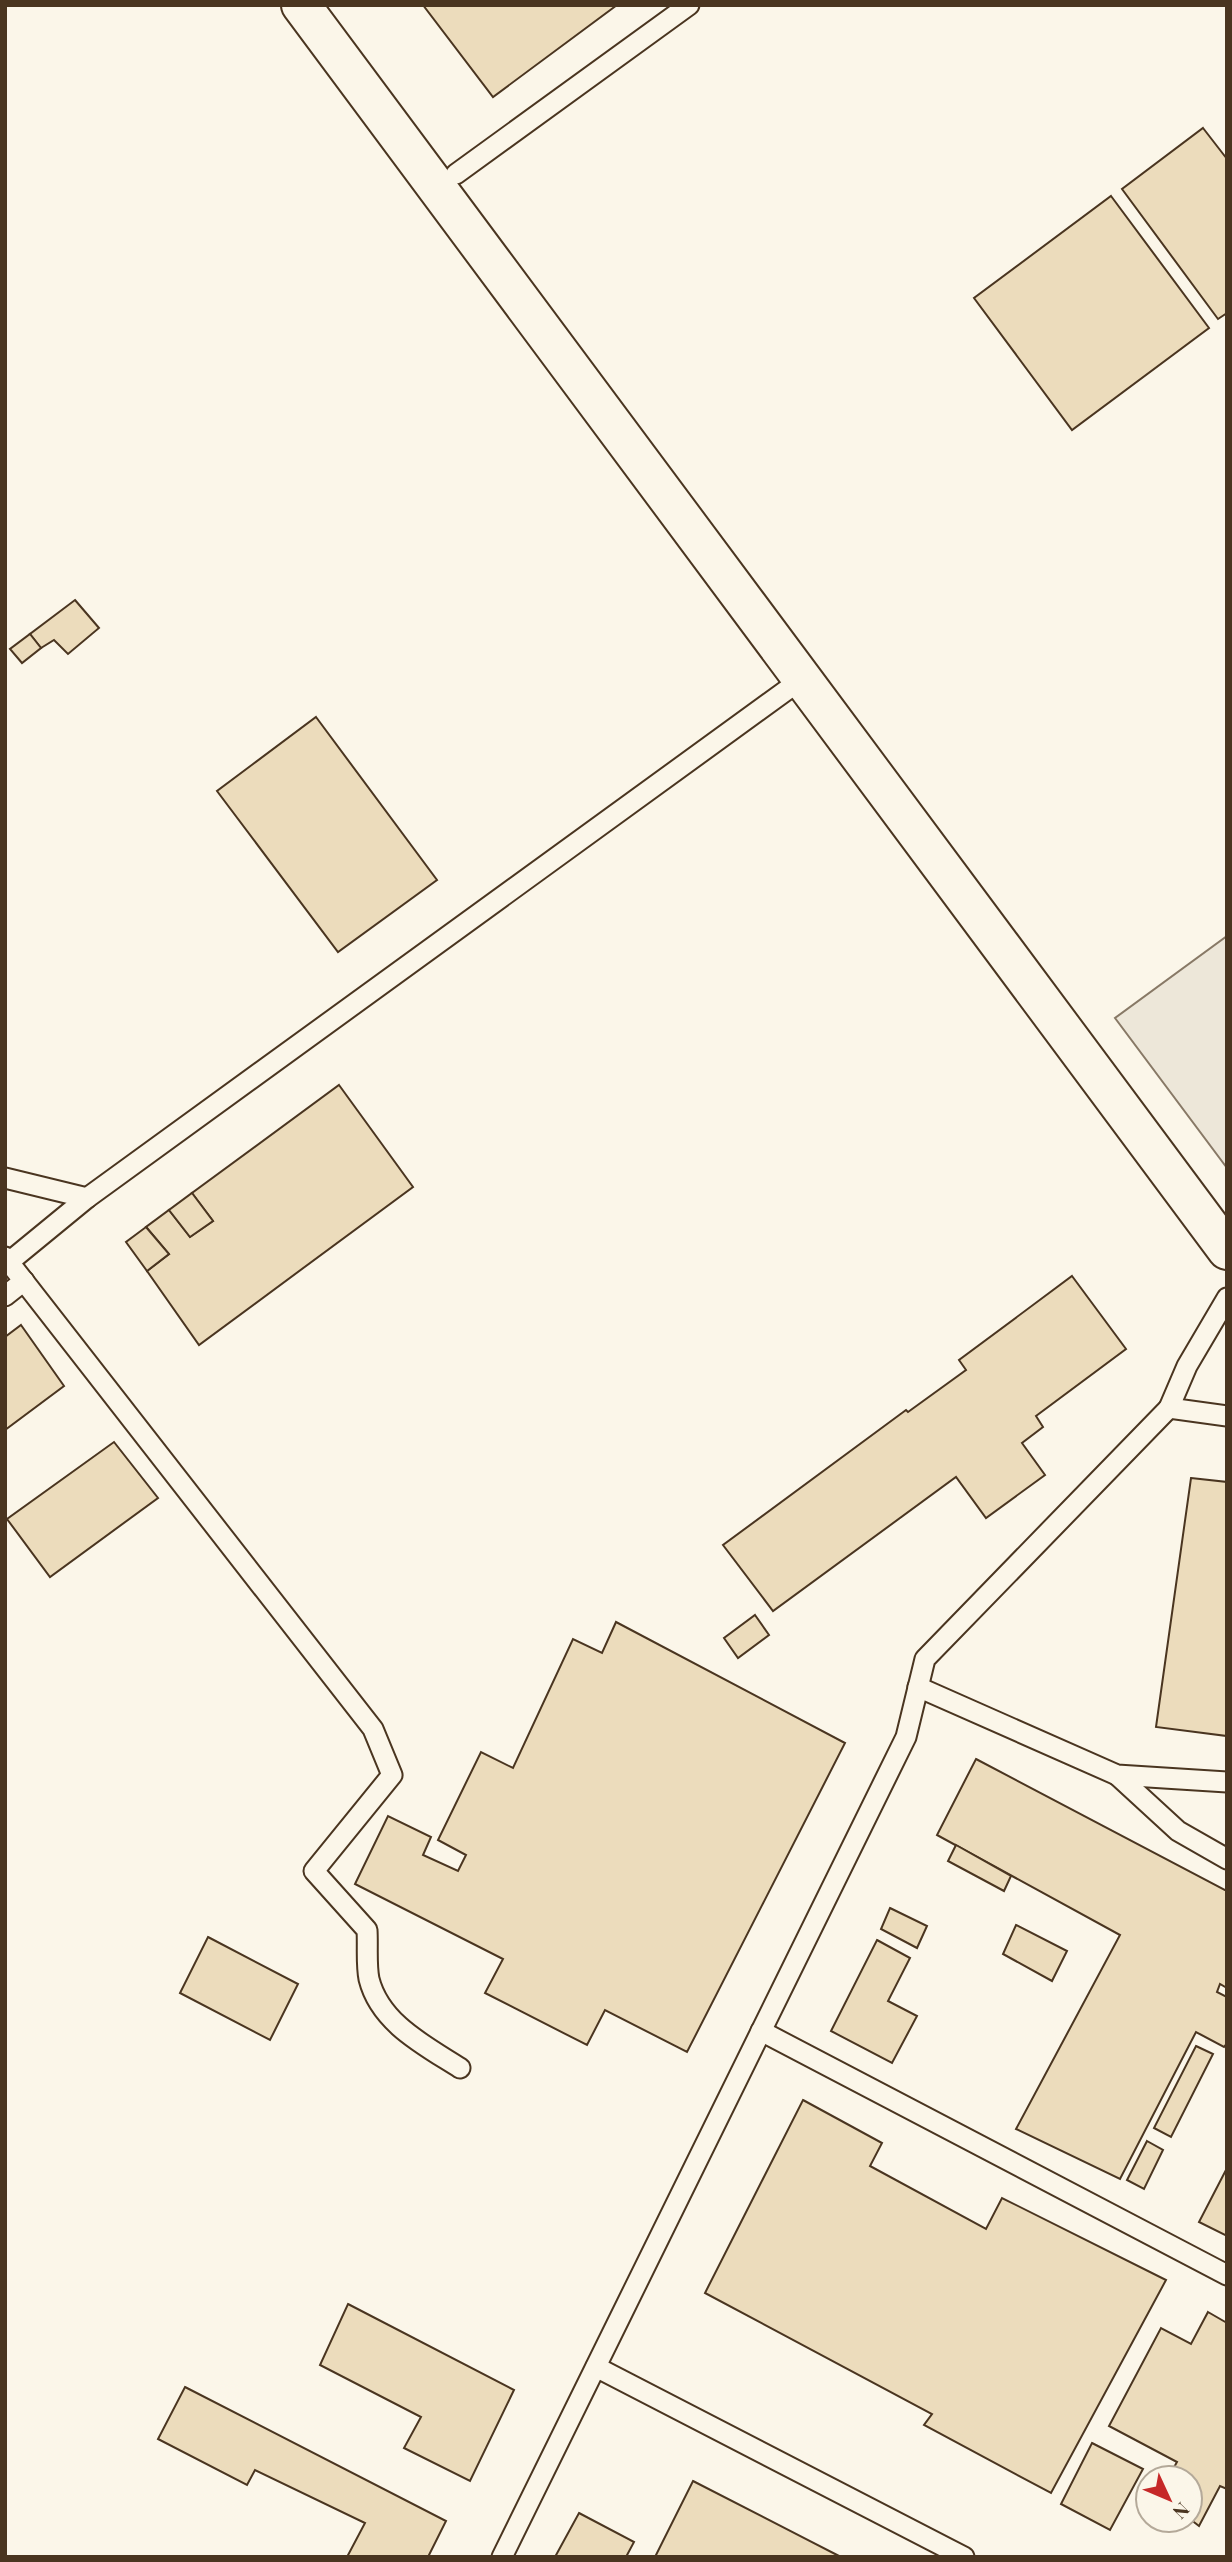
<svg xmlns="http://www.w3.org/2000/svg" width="1232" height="2562" font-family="'Playfair Display',serif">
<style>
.parking{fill:#ede7d9;stroke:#887966;stroke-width:2}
.building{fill:#ecdcbc;stroke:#4a3520;stroke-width:2}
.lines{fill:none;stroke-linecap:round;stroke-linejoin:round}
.lane-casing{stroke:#4a3520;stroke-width:23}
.street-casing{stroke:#4a3520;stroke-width:42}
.lane{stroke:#fbf6e9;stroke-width:19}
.street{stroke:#fbf6e9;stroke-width:38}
</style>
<rect width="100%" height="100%" fill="#fbf6e9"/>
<polygon class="parking" points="1227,936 1227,1168 1115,1018"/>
<g class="building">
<polygon points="423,5 617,5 493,97"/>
<polygon points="1203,128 1227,159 1227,313 1218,319 1122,189"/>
<polygon points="1111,196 1209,328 1072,430 974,298"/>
<polygon points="75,600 99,628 68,654 54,640 41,648 30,634"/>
<polygon points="30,634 41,648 22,663 10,649"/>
<polygon points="316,717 437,880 338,952 217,791"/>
<polygon points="339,1085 413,1187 199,1345 147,1271 169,1254 146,1227 169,1210 190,1237 213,1221 192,1193"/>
<polygon points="192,1193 213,1221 190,1237 169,1210"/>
<polygon points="146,1227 169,1254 147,1271 126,1242"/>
<polygon points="1072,1276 1126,1349 1036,1416 1043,1427 1022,1443 1045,1475 986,1518 956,1477 773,1611 723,1545 906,1410 908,1412 966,1370 959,1360"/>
<polygon points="21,1325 64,1386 5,1430 5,1337"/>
<polygon points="114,1442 158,1498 50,1577 7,1519"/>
<polygon points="1191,1478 1227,1482 1227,1736 1156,1727"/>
<polygon points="755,1615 769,1635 738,1658 724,1638"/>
<polygon points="616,1622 845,1743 687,2052 605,2010 587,2045 485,1993 503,1959 355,1884 388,1816 431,1837 423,1855 458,1871 466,1855 438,1840 481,1752 513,1768 573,1639 602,1653"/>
<polygon points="976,1759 1227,1891 1227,1988 1220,1984 1217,1992 1227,1997 1227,2043 1224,2047 1196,2032 1120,2179 1016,2129 1120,1935 937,1835"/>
<polygon points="956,1845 1011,1876 1004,1891 948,1861"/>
<polygon points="890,1908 927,1926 917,1948 881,1929"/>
<polygon points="1016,1925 1067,1951 1052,1981 1003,1954"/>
<polygon points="208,1937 298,1984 270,2040 180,1993"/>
<polygon points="877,1940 910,1958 888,2001 917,2016 892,2063 831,2031"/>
<polygon points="1196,2046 1213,2054 1171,2137 1154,2128"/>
<polygon points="803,2100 882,2143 870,2166 986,2229 1002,2198 1166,2280 1051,2493 924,2425 932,2414 705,2293"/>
<polygon points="1147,2141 1163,2150 1144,2189 1127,2180"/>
<polygon points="1227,2168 1227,2236 1199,2222"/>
<polygon points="348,2304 514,2390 470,2481 404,2448 421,2417 320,2365"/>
<polygon points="1208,2312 1227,2323 1227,2489 1220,2486 1199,2526 1190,2519 1190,2478 1168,2478 1177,2462 1109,2426 1161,2328 1191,2344"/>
<polygon points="185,2387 446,2521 428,2557 347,2557 365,2523 255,2470 247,2485 158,2439"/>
<polygon points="1092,2443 1143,2469 1110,2530 1061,2504"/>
<polygon points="693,2481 841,2557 655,2557"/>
<polygon points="579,2513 634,2542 626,2557 555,2557"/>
</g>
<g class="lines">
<g class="lane-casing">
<g id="lane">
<polyline points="456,174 689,5"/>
<polyline points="5,1178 87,1198"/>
<path d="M5,1257L373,1729L392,1775L314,1871L367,1930C368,1945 366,1964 369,1979C380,2023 424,2045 460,2068"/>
<polyline points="9,1262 87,1198 802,679"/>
<polyline points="5,1296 24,1281"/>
<polyline points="1227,1298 1187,1366 1169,1408 1227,1416"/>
<polyline points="918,1687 1117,1775 1227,1782"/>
<polyline points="1117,1775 1178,1831 1227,1859"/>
<polyline points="761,2031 1227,2275"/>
<polyline points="596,2367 964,2557"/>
<polyline points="502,2557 906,1737 925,1659 1169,1408"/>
</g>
</g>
<g class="street-casing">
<polyline id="street" points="301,5 1227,1250"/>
</g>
<use href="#lane" class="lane"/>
<use href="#street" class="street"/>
</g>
<rect width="1232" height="2562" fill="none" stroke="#4a3520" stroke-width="14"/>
<g transform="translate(1169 2499) rotate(134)"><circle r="33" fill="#fbf6e9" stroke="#b4a999" stroke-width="2"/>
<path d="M0-5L12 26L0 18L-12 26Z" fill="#c62828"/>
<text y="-10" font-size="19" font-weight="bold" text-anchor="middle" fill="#4a3520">N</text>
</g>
</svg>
